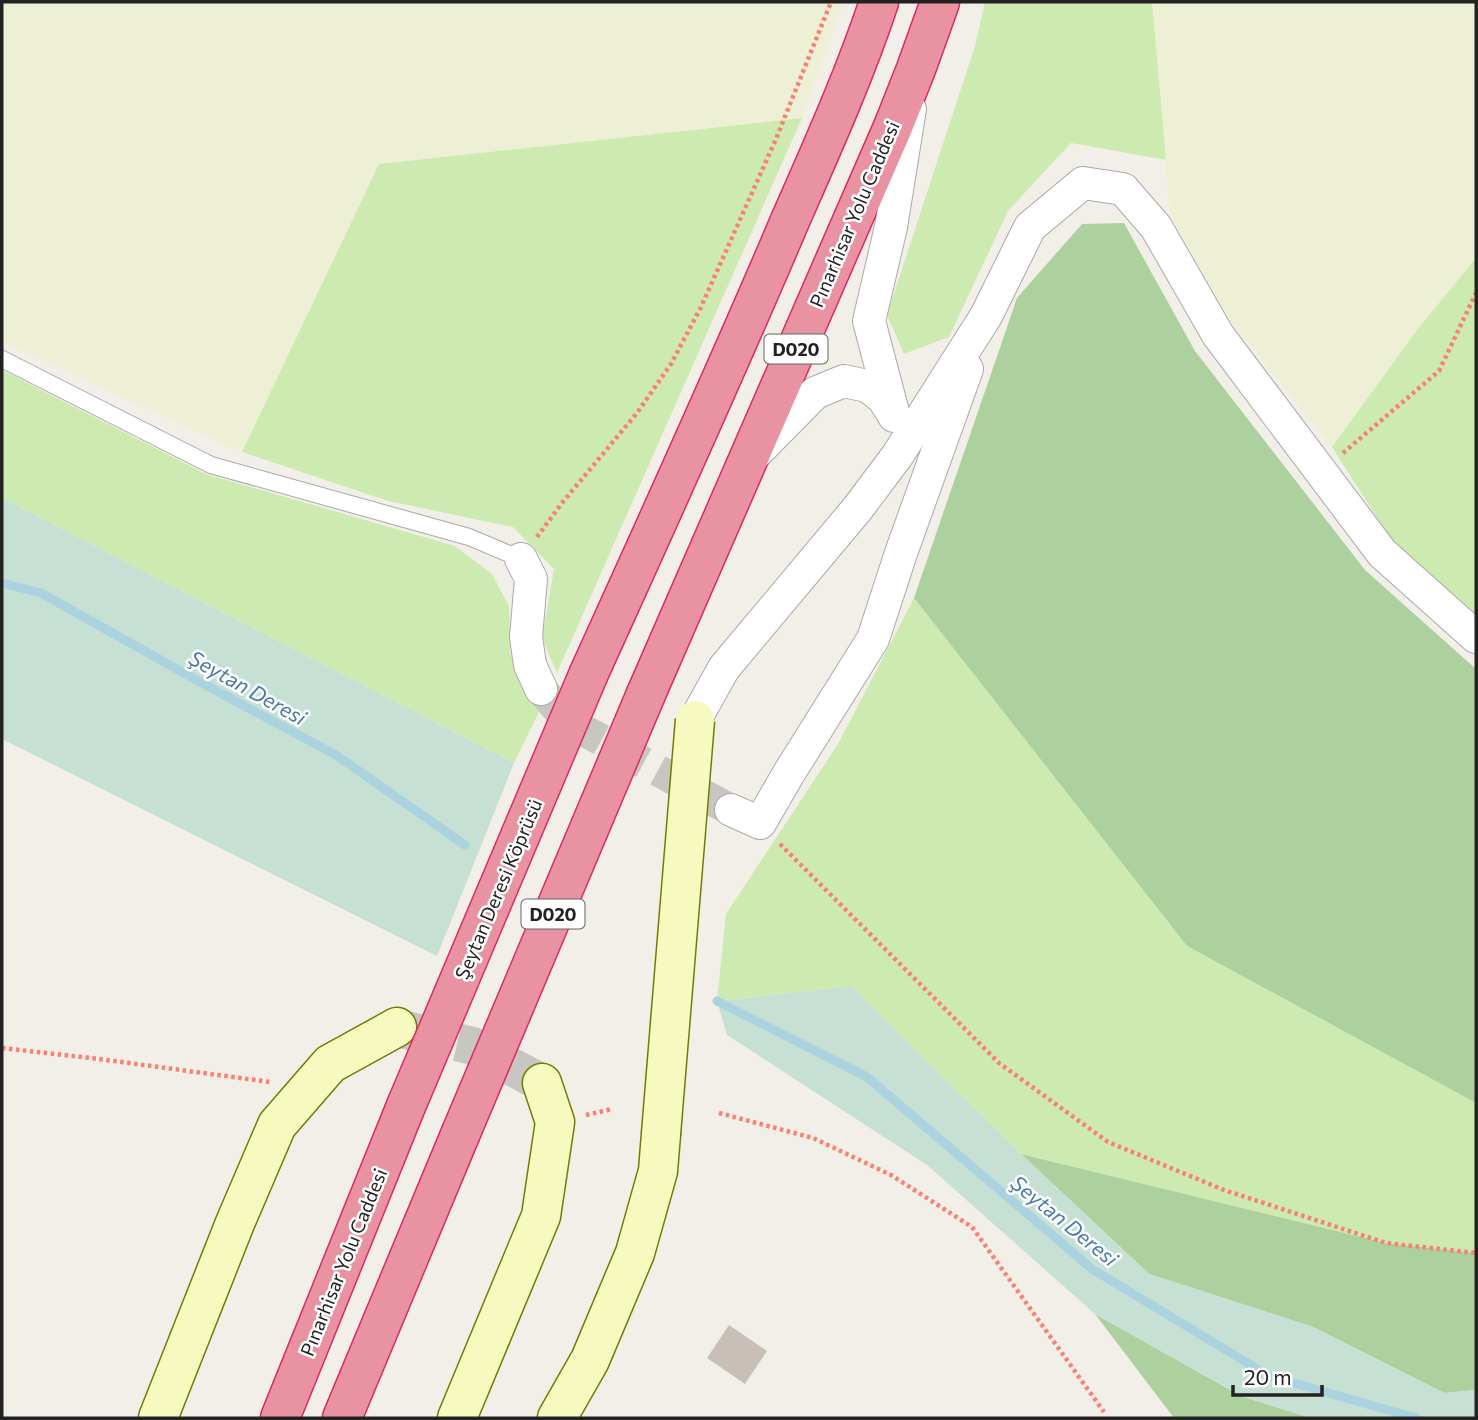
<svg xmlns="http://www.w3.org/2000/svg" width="1478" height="1420" font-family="Commissioner,sans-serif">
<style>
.farmland{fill:#eef0d5}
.grass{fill:#cdebb0}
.forest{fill:#add19e}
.wetland{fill:#c6e0d4}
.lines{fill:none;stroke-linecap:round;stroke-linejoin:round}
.stream{stroke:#aad3df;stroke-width:9}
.building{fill:#c7bfb8}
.street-tunnel{stroke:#c8c6c1;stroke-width:32;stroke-dasharray:32 16;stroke-linecap:butt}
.secondary-tunnel{stroke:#c8c6c1;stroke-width:38;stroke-dasharray:38 19;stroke-linecap:butt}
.lane-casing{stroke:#a9a9a9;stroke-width:18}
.street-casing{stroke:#a9a9a9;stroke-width:34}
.secondary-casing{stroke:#707d05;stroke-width:41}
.highway-casing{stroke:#dc2a67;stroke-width:41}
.path{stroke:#fa8072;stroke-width:4.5;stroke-dasharray:3.5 3.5;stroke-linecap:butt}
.lane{stroke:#fff;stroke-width:16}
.street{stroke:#fff;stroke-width:32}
.secondary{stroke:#f7fabf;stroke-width:38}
.highway{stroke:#e892a2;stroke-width:38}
.secondary-bridge-casing{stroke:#707d05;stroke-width:41;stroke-linecap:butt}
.highway-bridge-casing{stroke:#dc2a67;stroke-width:41;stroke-linecap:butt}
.secondary-bridge{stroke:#f7fabf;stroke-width:38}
.highway-bridge{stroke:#e892a2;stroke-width:38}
.labels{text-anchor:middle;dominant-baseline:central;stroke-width:5;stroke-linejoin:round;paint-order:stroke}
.shield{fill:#fff;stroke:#646464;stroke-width:2}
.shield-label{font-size:18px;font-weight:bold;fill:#222}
.street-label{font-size:19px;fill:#222;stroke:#fff}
.water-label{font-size:21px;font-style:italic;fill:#4a7aab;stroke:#fff}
</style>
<rect width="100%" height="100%" fill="#f2efe9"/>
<g class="farmland">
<polygon points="2,2 843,2 802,118 379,164 242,452 2,342"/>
<polygon points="1152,2 1476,2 1476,258 1417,330 1332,447 1228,318 1170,214"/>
</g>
<g class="grass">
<polygon points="985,2 1152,2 1166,160 1071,143 1008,211 949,337 904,354 887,315 975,46"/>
<polygon points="802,118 557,673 542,638 554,569 513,527 388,501 242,452 379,164"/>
<polygon points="1476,258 1476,616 1390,538 1332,447 1417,330"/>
<polygon points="2,370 206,474 455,546 492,574 509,606 510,653 539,712 514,763 2,498"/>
<polygon points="914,598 1187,946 1476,1103 1476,1253 1386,1243 1021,1154 851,986 717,1001 726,914 838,744"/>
</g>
<g class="forest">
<polygon points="1124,223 1195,351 1365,570 1476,669 1476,1103 1187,946 914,598 1017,298 1082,224"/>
<polygon points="1021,1154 1386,1243 1476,1253 1476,1390 1444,1393 1313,1327 1149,1274"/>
<polygon points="1095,1314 1241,1396 1311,1418 1174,1418"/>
</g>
<g class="wetland">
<polygon points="2,498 514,763 437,956 2,739"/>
<polygon points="851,986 1021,1154 1149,1274 1313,1327 1444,1393 1476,1390 1476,1418 1311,1418 1241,1396 1095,1314 927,1165 727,1035 717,1001"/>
</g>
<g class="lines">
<g class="stream">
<polyline points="2,583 41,593 200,682 336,755 465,845"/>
<polyline points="717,1001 867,1077 1092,1269 1269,1376 1416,1418"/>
</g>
</g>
<polygon class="building" points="729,1325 767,1351 745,1384 707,1358"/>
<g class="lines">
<polyline class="street-tunnel" points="541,689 557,708 583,730 731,810"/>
<polyline class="secondary-tunnel" points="402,1029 473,1046 542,1083"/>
<g class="lane-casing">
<polyline id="lane" points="2,359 211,465 469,537 521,559"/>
</g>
<g class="street-casing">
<g id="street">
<polyline points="894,416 869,321 891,227 910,109"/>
<polyline points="755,454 815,393 844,381 867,386 883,398 893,414"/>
<polyline points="521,559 531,579 526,637 530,665 541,689"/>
<polyline points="695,720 724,668 858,508 897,456 986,316 1030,227 1083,183 1123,189 1156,227 1218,335 1382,553 1476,637"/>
<polyline points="731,810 760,823 789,773 873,639 901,553 967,369"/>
</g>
</g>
<g class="secondary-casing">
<g id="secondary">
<polyline points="158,1418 235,1223 277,1125 330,1064 397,1027"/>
<polyline points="457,1418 541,1216 555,1122 542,1083"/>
<polyline points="557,1418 590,1360 635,1253 658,1171 661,1134"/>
</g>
</g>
<g class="highway-casing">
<g id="highway">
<path d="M589,673C657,523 725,374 789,223C821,150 854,77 879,2"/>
<polyline points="646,694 893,127 916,69 940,2"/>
<polyline points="280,1418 406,1106"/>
<polyline points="342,1418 460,1135"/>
</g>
</g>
<g class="path">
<polyline points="1343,453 1439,371 1476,293"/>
<polyline points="537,537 562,503 637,413 671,364 701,307 776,139 831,2"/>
<polyline points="780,844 999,1063 1108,1142 1224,1190 1386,1243 1476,1253"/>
<polyline points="2,1048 99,1059 270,1082"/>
<polyline points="719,1113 813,1138 891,1175 972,1227 1104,1412"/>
<polyline points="586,1115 612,1109"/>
</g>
<use href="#lane" class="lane"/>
<use href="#street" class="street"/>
<use href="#secondary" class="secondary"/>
<use href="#highway" class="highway"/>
<g class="secondary-bridge-casing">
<polyline id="secondary-bridge" points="661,1134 695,720"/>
</g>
<g class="highway-bridge-casing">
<g id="highway-bridge">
<polyline points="406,1106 589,673"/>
<polyline points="460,1135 646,694"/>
</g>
</g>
<use href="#secondary-bridge" class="secondary-bridge"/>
<use href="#highway-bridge" class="highway-bridge"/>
</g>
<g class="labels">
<g class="shield">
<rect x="764.5" y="334.5" width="63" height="29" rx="5"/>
<rect x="521.5" y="899.5" width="63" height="29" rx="5"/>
</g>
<g class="shield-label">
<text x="796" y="349">D020</text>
<text x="553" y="914">D020</text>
</g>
<g class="street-label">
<text transform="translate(854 214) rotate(-67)">Pınarhisar Yolu Caddesi</text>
<text transform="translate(498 889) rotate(-67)">Şeytan Deresi Köprüsü</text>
<text transform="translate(343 1262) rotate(-68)">Pınarhisar Yolu Caddesi</text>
</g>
<g class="water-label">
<text transform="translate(248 687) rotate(29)">Şeytan Deresi</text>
<text transform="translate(1065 1220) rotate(39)">Şeytan Deresi</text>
</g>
</g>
<rect width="1478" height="1420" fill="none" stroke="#222222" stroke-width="7"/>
<path d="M1233 1385v10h89v-10" fill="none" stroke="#222222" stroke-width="3.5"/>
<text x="1244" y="1385" font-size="21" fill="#222222" stroke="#ffffff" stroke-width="5" paint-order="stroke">20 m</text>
</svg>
